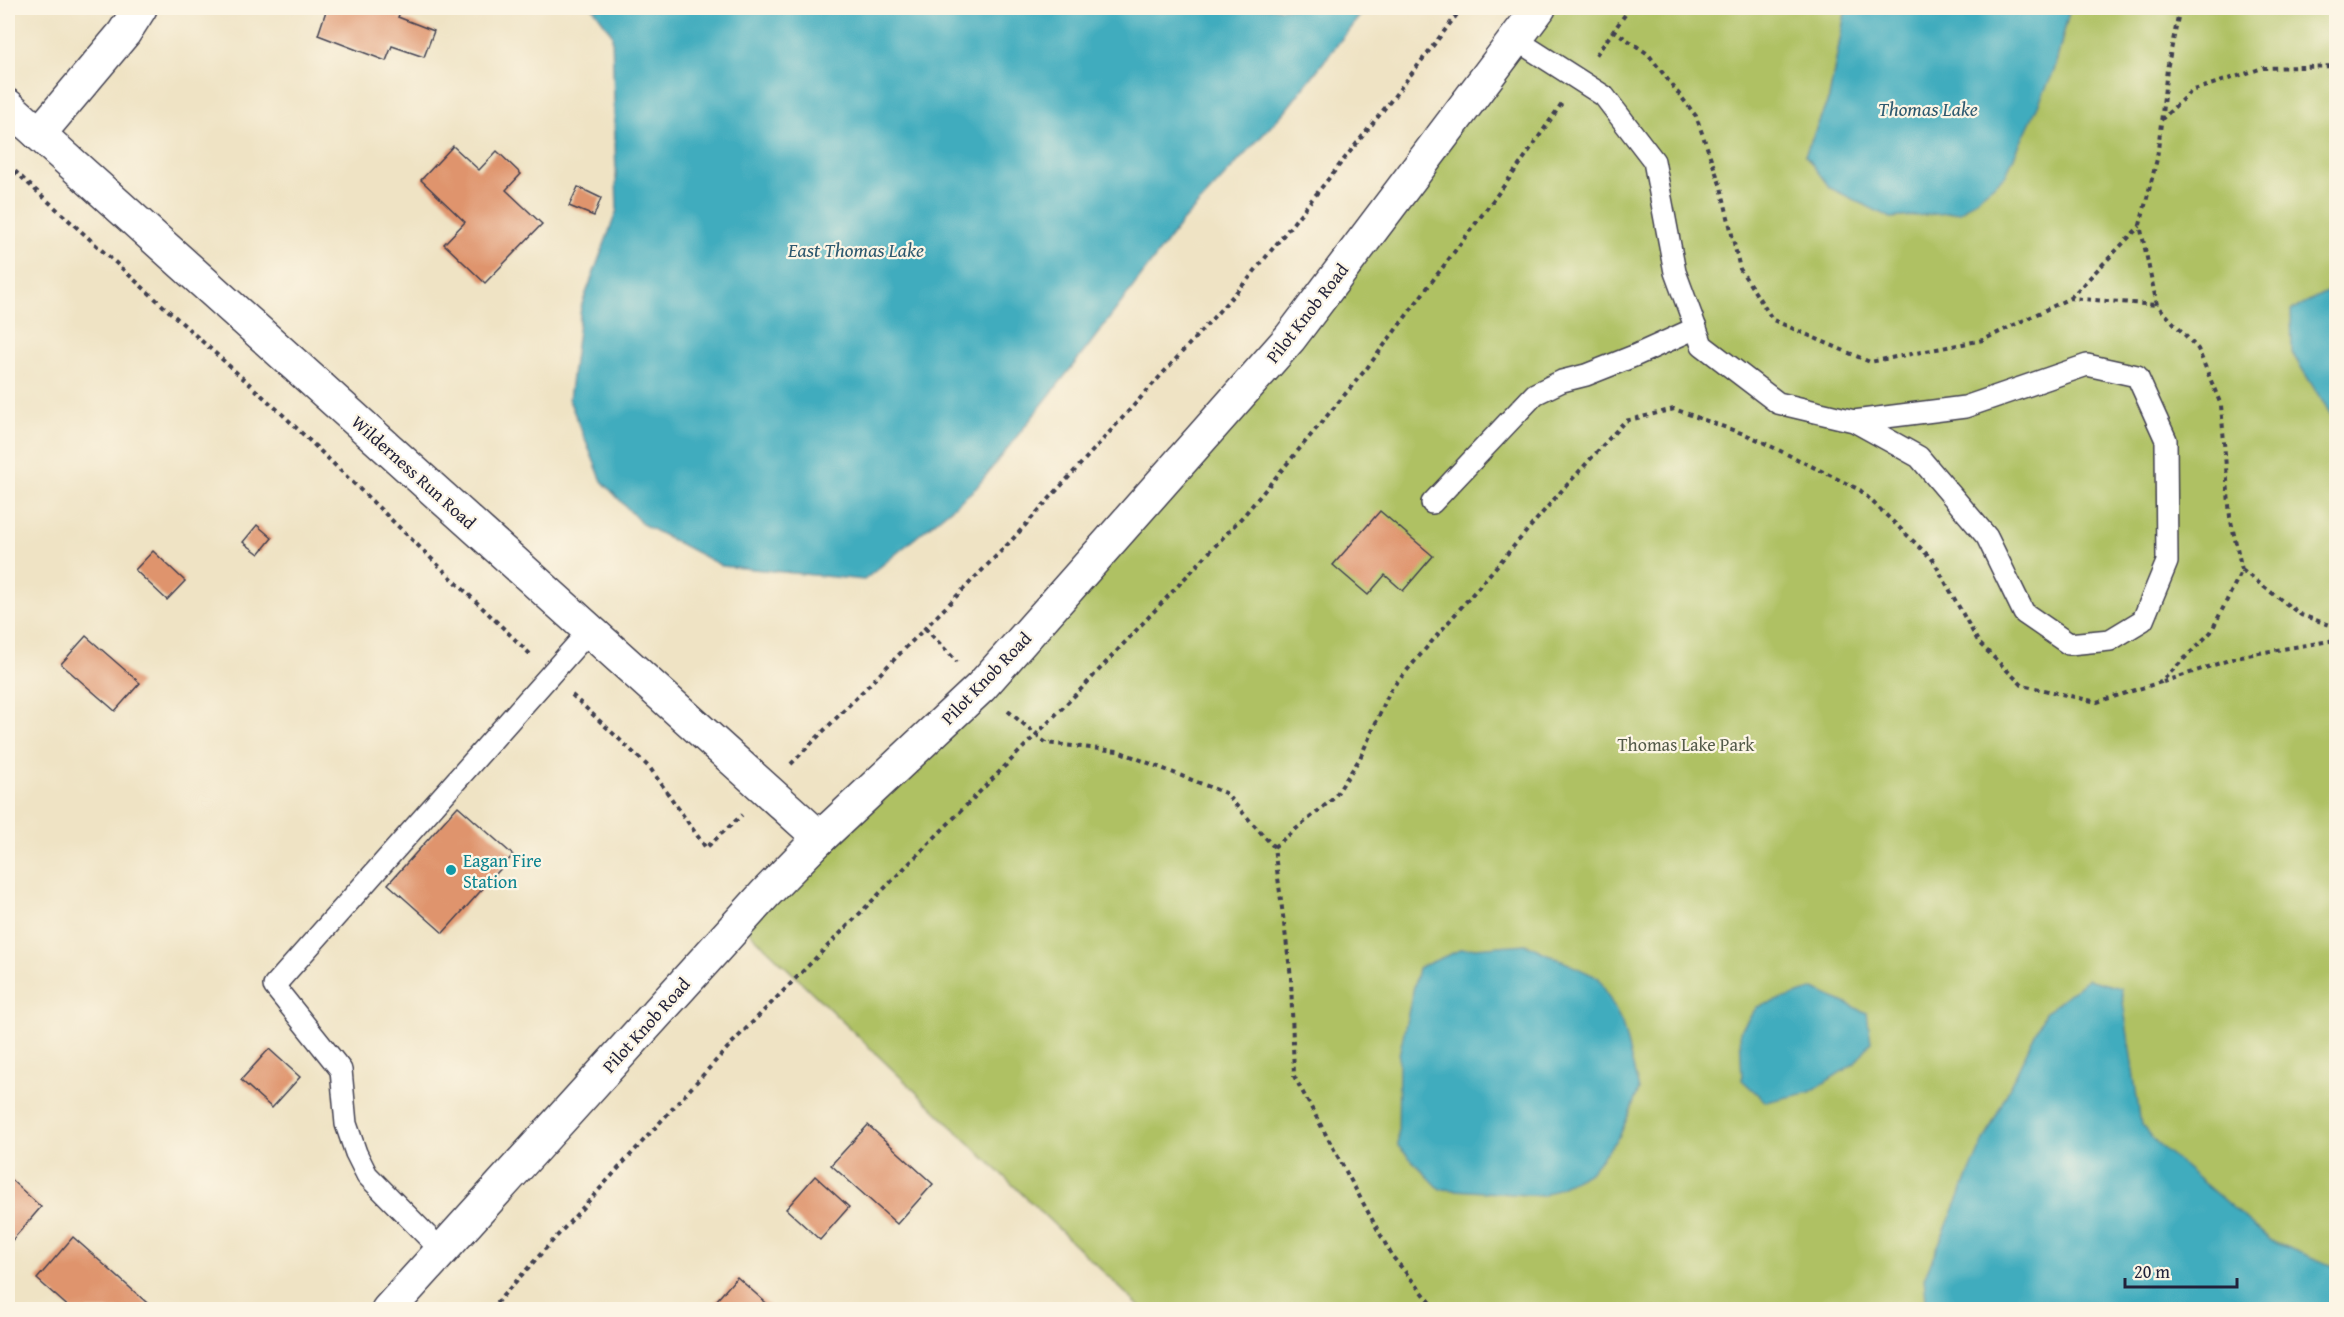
<svg xmlns="http://www.w3.org/2000/svg" width="2344" height="1317" font-family="'Gentium Book Plus',serif">
<style>
.green{fill:#afc164;stroke:#687250;stroke-width:1.5}
.water{fill:#40acbe;stroke:#31677c;stroke-width:1.5}
.building{fill:#df946d}
.lines{fill:none;stroke-linecap:round;stroke-linejoin:round}
.lane-casing{stroke:#413f50;stroke-width:24}
.street-casing{stroke:#413f50;stroke-width:36}
.secondary-casing{stroke:#413f50;stroke-width:36}
.path{stroke:#413f50;stroke-width:4;stroke-dasharray:4.5 4.5;stroke-linecap:butt}
.lane{stroke:#fff;stroke-width:21}
.street{stroke:#fff;stroke-width:33}
.secondary{stroke:#fff;stroke-width:33}
.culture-dot{fill:#0f9aa8;stroke:#fcf5e5;stroke-width:2}
.labels{text-anchor:middle;dominant-baseline:central;stroke-width:4.5;stroke-linejoin:round;paint-order:stroke}
.street-label{font-size:18px;fill:#22223b;stroke:#fcf5e5}
.park-label{font-size:18px;fill:#535a49;stroke:#fcf5e5}
.culture-label{font-size:18px;fill:#0d838f;stroke:#fcf5e5;text-anchor:start}
.water-label{font-size:20px;font-style:italic;fill:#2e596f;stroke:#fcf5e5}
</style>
<rect width="100%" height="100%" fill="#fcf5e5"/>
<filter id="ink" filterUnits="userSpaceOnUse"><feTurbulence type="fractalNoise" baseFrequency=".0167" numOctaves="2"/><feDisplacementMap in="SourceGraphic" scale="12" xChannelSelector="R" yChannelSelector="G"/><feConvolveMatrix kernelMatrix="1 2 1 2 8 2 1 2 1" color-interpolation-filters="sRGB"/></filter>
<filter id="wash" filterUnits="userSpaceOnUse"><feTurbulence type="fractalNoise" baseFrequency=".008" numOctaves="4" result="noise"/><feDisplacementMap in="SourceGraphic" scale="24" xChannelSelector="R" yChannelSelector="G"/><feGaussianBlur stdDeviation="1.35" result="paint"/><feColorMatrix in="noise" values="0 0 0 0 0 0 0 0 0 0 0 0 0 0 0 0 0 1.4 0 .05"/><feComposite in="paint" operator="in"/></filter>
<g filter="url(#wash)">
<rect width="100%" height="100%" fill="#efe3c4"/>
<polygon class="green" points="1539,8 1846,8 1829,98 1805,155 2054,71 2070,8 2336,8 2336,1309 1142,1309 739,922 1065,593"/>
<g class="water">
<polygon points="593,8 1366,8 1285,111 1182,222 1087,348 976,488 864,580 722,566 642,524 602,481 569,400 581,307 617,210 612,34"/>
<polygon points="1846,8 2070,8 2054,71 2005,176 1960,212 1891,218 1830,188 1805,155 1829,98"/>
<polygon points="2336,287 2336,423 2292,353 2291,310"/>
<polygon points="1526,944 1599,978 1622,1023 1639,1090 1620,1135 1590,1172 1543,1196 1440,1189 1398,1146 1399,1055 1418,968 1462,949"/>
<polygon points="2087,979 2121,988 2141,1125 2160,1146 2273,1242 2336,1267 2336,1309 1927,1309 1924,1278 1980,1149 2045,1013"/>
<polygon points="1814,989 1867,1013 1871,1042 1855,1063 1810,1092 1766,1102 1742,1080 1740,1031 1757,1007"/>
</g>
<g id="blocks">
<g class="building">
<polygon points="327,8 402,8 398,17 434,31 424,57 392,46 386,61 318,35"/>
<polygon points="453,146 479,170 497,151 521,174 506,190 542,224 485,283 444,244 465,222 421,180"/>
<polygon points="578,187 601,198 594,216 569,206"/>
<polygon points="1380,511 1433,556 1403,591 1385,575 1368,595 1333,565"/>
<polygon points="257,525 272,538 259,554 243,542"/>
<polygon points="153,551 185,581 167,600 135,570"/>
<polygon points="86,636 140,683 115,711 61,664"/>
<polygon points="458,806 513,855 443,933 388,884"/>
<polygon points="269,1049 300,1077 272,1108 241,1080"/>
<polygon points="868,1125 933,1184 897,1224 831,1165"/>
<polygon points="815,1176 849,1207 820,1240 786,1209"/>
<polygon points="8,1177 41,1207 8,1245"/>
<polygon points="73,1237 155,1310 72,1310 37,1279"/>
<polygon points="737,1277 774,1310 708,1310"/>
</g>
</g>
</g>
<g filter="url(#ink)">
<use href="#blocks" fill-opacity="0" stroke="#413f50" stroke-width="1.5"/>
<g class="lines">
<g class="lane-casing">
<g id="lane">
<polyline points="1515,39 1604,96 1654,161 1675,272 1702,345 1778,403 1854,421 1919,457 1987,537 2024,613 2069,644 2110,640 2143,620 2167,562 2166,440 2137,376 2087,365 1965,407 1854,421"/>
<polyline points="1432,503 1535,394 1562,381 1586,375 1634,356 1696,328"/>
<polyline points="442,1251 367,1175 356,1153 346,1124 341,1070 274,986 589,631"/>
</g>
</g>
<g class="street-casing">
<polyline id="street" points="39,134 124,33 140,8"/>
</g>
<g class="secondary-casing">
<g id="secondary">
<polyline points="8,106 820,838"/>
<polyline points="388,1310 765,894 820,838 981,687 1290,338 1539,8"/>
</g>
</g>
<g class="path">
<polyline points="1613,30 1648,54 1696,116 1721,187 1740,269 1773,320 1870,362 1983,340 2070,298 2157,305"/>
<polyline points="1596,55 1630,8"/>
<polyline points="2161,120 2191,91 2263,68 2336,66"/>
<polyline points="8,165 280,412 530,654"/>
<polyline points="2070,298 2140,226"/>
<polyline points="2242,570 2301,615 2336,627"/>
<polyline points="925,628 957,662"/>
<polyline points="2163,682 2241,656 2336,640"/>
<polyline points="572,695 650,768 706,848 742,815"/>
<polyline points="1008,711 1046,743 1118,751 1225,793 1274,847 1291,977 1294,1076 1392,1256 1437,1310"/>
<polyline points="791,764 1011,541 1250,277 1389,103 1462,8"/>
<polyline points="1274,847 1334,798 1360,758 1391,689 1556,497 1625,421 1674,409 1752,437 1860,490 1933,560 1979,643 2022,685 2097,702 2161,682 2211,632 2242,570 2230,517 2221,405 2198,349 2157,305 2140,225 2157,159 2167,69 2180,8"/>
<polyline points="490,1310 731,1044 1085,685 1245,514 1367,368 1518,167 1562,103"/>
</g>
<use href="#lane" class="lane"/>
<use href="#street" class="street"/>
<use href="#secondary" class="secondary"/>
</g>
</g>
<circle class="culture-dot" cx="451" cy="870" r="6"/>
<g class="labels">
<g class="street-label">
<text transform="translate(1307 313) rotate(-52)">Pilot Knob Road</text>
<text transform="translate(414 472) rotate(42)">Wilderness Run Road</text>
<text transform="translate(986 678) rotate(-46)">Pilot Knob Road</text>
<text transform="translate(646 1025) rotate(-48)">Pilot Knob Road</text>
</g>
<g class="park-label">
<text x="1686" y="744">Thomas Lake Park</text>
</g>
<g class="culture-label">
<text x="463" y="860">Eagan Fire<tspan x="463" dy="21">Station</tspan></text>
</g>
<g class="water-label">
<text x="1928" y="108">Thomas Lake</text>
<text x="856" y="249">East Thomas Lake</text>
</g>
</g>
<rect width="2344" height="1317" fill="none" stroke="#fcf5e5" stroke-width="30"/>
<path d="M2125 1278v9h112v-9" fill="none" stroke="#22223b" stroke-width="3"/>
<text x="2134" y="1278" font-size="18" fill="#22223b" stroke="#fcf5e5" stroke-width="4.5" paint-order="stroke">20 m</text>
</svg>
